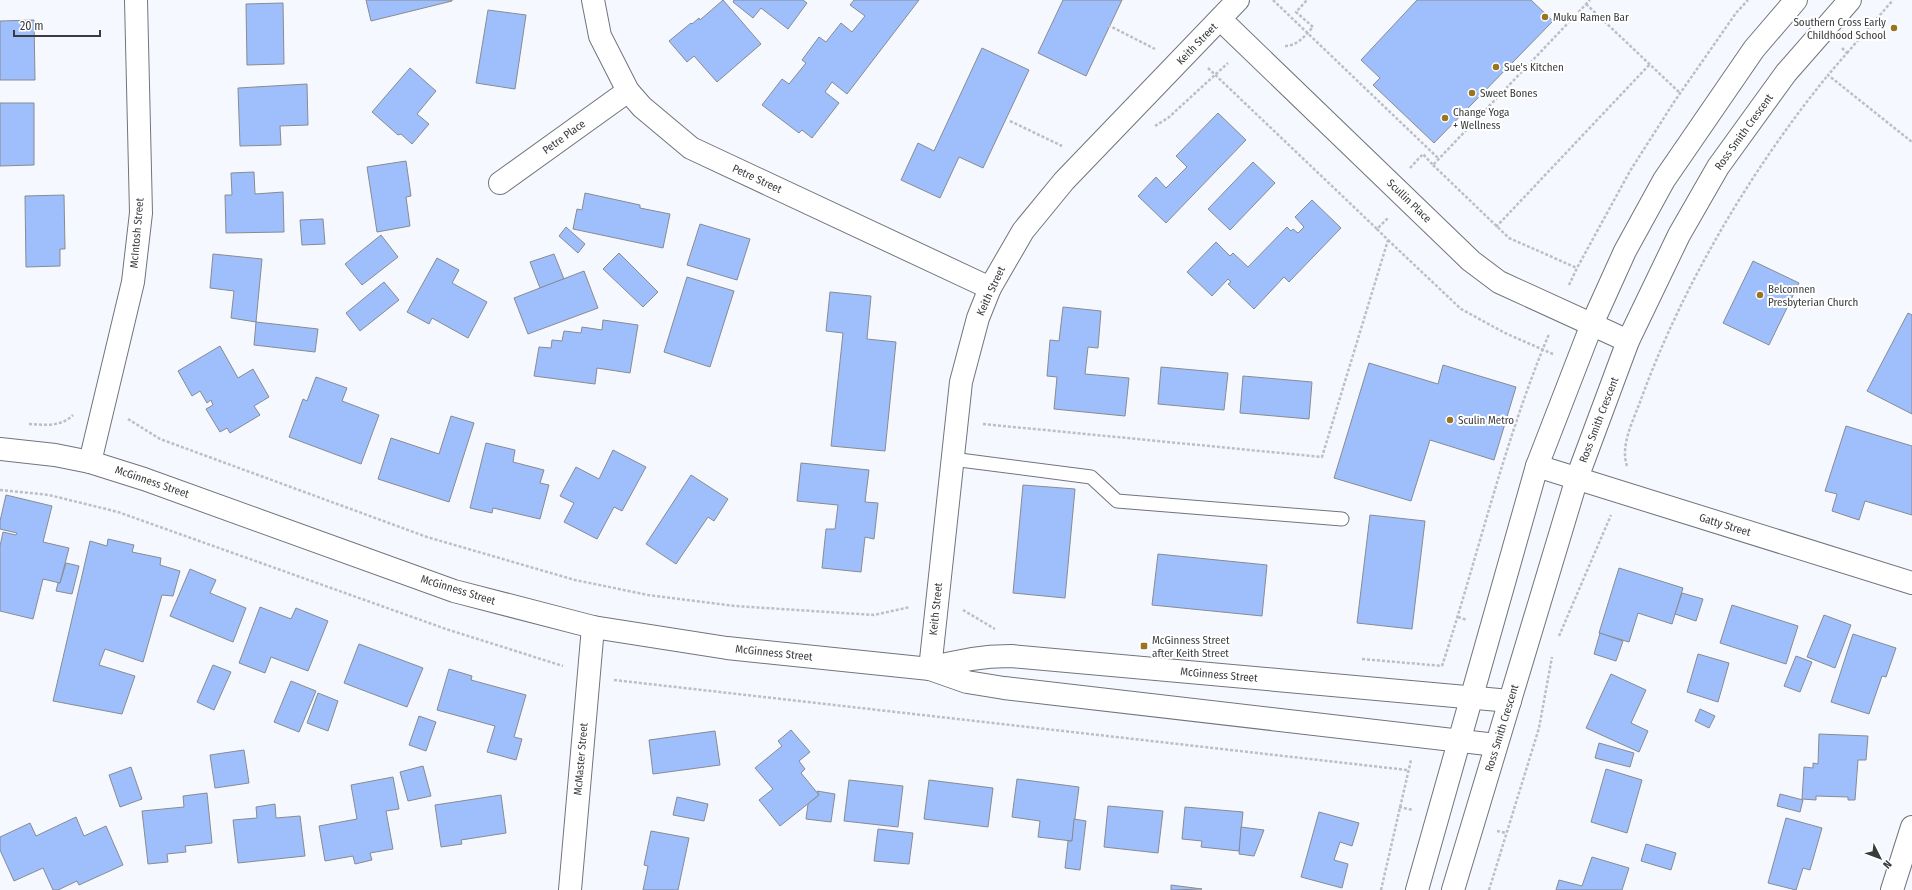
<svg xmlns="http://www.w3.org/2000/svg" width="1912" height="890" font-family="'Fira Sans Condensed',sans-serif">
<style>
.building{fill:#9ebffc;stroke:#888b91}
.lines{fill:none;stroke-linecap:round;stroke-linejoin:round}
.service-casing{stroke:#71757b;stroke-width:15}
.minor-casing{stroke:#71757b;stroke-width:24}
.tertiary-casing{stroke:#71757b;stroke-width:24}
.path{stroke:#bcbfc4;stroke-width:2.5;stroke-dasharray:3 2;stroke-linecap:butt}
.service{stroke:#fff;stroke-width:13}
.minor{stroke:#fff;stroke-width:22}
.tertiary{stroke:#fff;stroke-width:22}
.poi-dot{fill:#9b7420;stroke:#fff;stroke-width:1.5}
.labels{text-anchor:middle;dominant-baseline:central;stroke-width:4;stroke-linejoin:round;paint-order:stroke}
.poi-label{font-size:11px;fill:#393b3d;stroke:#fff;text-anchor:start}
.street-label{font-size:11px;fill:#393b3d;stroke:#fff}
</style>
<rect width="100%" height="100%" fill="#f5f8fe"/>
<g class="building">
<polygon points="366,0 452,0 452,1 371,21"/>
<polygon points="723,0 761,44 717,82 694,56 687,62 669,41 691,23 692,24 699,18 700,20"/>
<polygon points="734,0 803,0 807,3 788,29 761,8 753,18 733,2"/>
<polygon points="854,0 919,0 847,94 832,82 825,92 839,103 812,138 802,130 799,133 762,105 782,79 789,84 806,63 802,60 819,37 826,42 841,23 852,32 865,16 850,5"/>
<polygon points="1063,0 1122,0 1086,76 1038,53"/>
<polygon points="1417,0 1531,0 1553,21 1434,143 1373,85 1380,78 1361,60"/>
<polygon points="283,3 284,64 247,65 246,4"/>
<polygon points="488,10 526,15 515,89 476,83"/>
<polygon points="34,20 35,80 0,80 0,21"/>
<polygon points="982,48 1029,70 983,168 959,157 940,198 901,180 918,143 934,151"/>
<polygon points="410,68 436,91 417,114 429,124 412,144 401,134 398,135 372,112"/>
<polygon points="307,84 308,125 280,126 281,145 240,146 238,88"/>
<polygon points="0,103 34,103 34,165 0,166"/>
<polygon points="1218,113 1246,140 1166,223 1138,196 1156,177 1166,188 1187,167 1176,156"/>
<polygon points="406,161 411,196 406,197 410,226 377,232 367,167"/>
<polygon points="1253,162 1275,183 1230,230 1208,209"/>
<polygon points="254,172 255,194 283,192 284,232 226,233 225,195 232,195 231,173"/>
<polygon points="585,193 640,205 640,208 670,214 663,248 573,229 577,209 582,210"/>
<polygon points="64,195 65,249 60,249 60,266 26,267 25,196"/>
<polygon points="1312,200 1341,228 1289,282 1284,277 1254,309 1228,284 1231,282 1228,279 1212,296 1187,272 1216,242 1230,256 1233,253 1248,267 1287,227 1291,231 1293,229 1298,233 1304,227 1295,217"/>
<polygon points="323,219 325,244 302,245 300,220"/>
<polygon points="700,224 750,239 737,280 687,265"/>
<polygon points="566,227 585,244 578,253 559,236"/>
<polygon points="381,235 398,257 362,285 345,264"/>
<polygon points="619,253 658,292 643,307 603,269"/>
<polygon points="213,254 262,259 256,322 231,318 234,291 210,288"/>
<polygon points="554,254 564,279 540,288 530,262"/>
<polygon points="437,258 459,270 452,283 487,302 468,338 432,318 429,324 407,312"/>
<polygon points="1753,261 1799,283 1769,345 1723,323"/>
<polygon points="584,271 598,308 528,334 514,298"/>
<polygon points="687,277 734,291 710,367 664,352"/>
<polygon points="384,282 399,300 360,331 346,313"/>
<polygon points="830,292 871,296 867,339 896,342 885,451 831,446 843,333 826,331"/>
<polygon points="1063,307 1101,311 1098,348 1088,347 1085,374 1129,378 1125,416 1054,409 1057,377 1047,376 1050,340 1059,341"/>
<polygon points="1908,313 1912,315 1912,414 1867,391"/>
<polygon points="603,320 638,325 630,373 597,368 595,384 534,376 539,347 551,348 552,340 562,341 564,331 581,333 582,327 602,330"/>
<polygon points="256,322 318,329 315,352 254,345"/>
<polygon points="220,346 238,378 253,369 269,397 254,406 260,415 230,433 227,428 220,432 206,409 213,405 211,400 207,403 200,391 192,396 178,371"/>
<polygon points="1369,363 1438,384 1443,365 1516,387 1494,460 1430,440 1411,501 1334,478"/>
<polygon points="1161,367 1228,373 1224,410 1158,404"/>
<polygon points="1243,376 1312,382 1309,419 1240,413"/>
<polygon points="316,377 347,388 342,401 379,415 361,464 289,437 303,399 307,401"/>
<polygon points="451,416 474,423 449,502 378,479 391,438 439,454"/>
<polygon points="1846,426 1912,446 1912,515 1865,501 1859,520 1832,511 1837,494 1825,491"/>
<polygon points="486,443 515,450 513,462 544,470 540,483 549,485 540,519 493,508 492,513 470,508"/>
<polygon points="613,450 646,467 622,511 614,507 597,539 564,522 574,503 560,496 576,467 599,479"/>
<polygon points="801,463 869,470 865,502 878,503 874,539 865,537 861,572 822,568 826,529 835,529 838,505 797,501"/>
<polygon points="691,475 728,499 714,521 708,517 676,564 646,544"/>
<polygon points="1023,485 1075,489 1065,598 1013,593"/>
<polygon points="6,495 52,506 43,542 69,548 60,583 43,579 33,619 0,611 0,546 3,532 16,535 17,533 0,529 0,521"/>
<polygon points="1370,515 1425,521 1412,629 1357,623"/>
<polygon points="108,539 134,545 132,552 161,558 160,565 180,571 173,596 162,595 143,662 105,649 99,665 135,676 122,714 53,701 90,541 107,546"/>
<polygon points="1158,554 1267,565 1262,616 1152,605"/>
<polygon points="66,563 79,566 72,594 56,591 58,583 60,583"/>
<polygon points="1619,568 1683,588 1672,624 1638,613 1629,642 1599,633"/>
<polygon points="190,569 216,580 210,593 246,608 233,642 170,616"/>
<polygon points="1682,593 1703,599 1696,621 1675,614"/>
<polygon points="1732,605 1798,626 1786,664 1720,643"/>
<polygon points="260,607 291,619 296,608 328,621 308,671 271,657 265,673 239,663"/>
<polygon points="1824,615 1851,625 1835,668 1807,657"/>
<polygon points="1600,633 1623,641 1616,661 1594,654"/>
<polygon points="1853,634 1896,648 1886,677 1882,676 1869,714 1831,702"/>
<polygon points="359,644 423,668 407,707 344,683"/>
<polygon points="1698,654 1729,663 1718,702 1687,692"/>
<polygon points="1796,656 1812,662 1800,692 1784,686"/>
<polygon points="213,665 231,672 214,710 197,702"/>
<polygon points="449,669 472,676 471,680 526,695 514,737 522,739 516,760 487,752 495,726 437,710"/>
<polygon points="1611,674 1646,690 1631,723 1648,731 1639,752 1586,728"/>
<polygon points="291,681 316,691 299,732 274,722"/>
<polygon points="318,693 338,701 328,731 307,723"/>
<polygon points="1700,709 1715,716 1709,728 1695,721"/>
<polygon points="419,716 436,722 426,751 409,745"/>
<polygon points="791,730 810,752 799,761 805,769 801,773 819,795 780,826 759,800 773,789 755,768 782,746 778,741"/>
<polygon points="715,731 720,765 653,774 649,740"/>
<polygon points="1819,734 1868,736 1866,760 1858,760 1855,800 1848,800 1848,797 1816,796 1816,800 1802,799 1804,767 1813,768 1813,763 1818,764"/>
<polygon points="1599,743 1634,753 1630,767 1595,758"/>
<polygon points="244,750 249,783 215,788 210,755"/>
<polygon points="423,766 431,796 408,801 400,772"/>
<polygon points="131,767 142,799 120,807 109,775"/>
<polygon points="1606,769 1642,780 1627,833 1591,822"/>
<polygon points="393,777 399,809 386,811 393,849 370,853 372,860 355,864 353,856 325,861 319,826 357,819 351,785"/>
<polygon points="1017,779 1079,787 1072,841 1038,837 1040,821 1012,817"/>
<polygon points="849,780 903,786 898,827 844,821"/>
<polygon points="929,780 993,788 988,827 924,819"/>
<polygon points="817,791 835,794 831,822 806,819 808,804 819,795"/>
<polygon points="207,793 212,843 185,846 186,852 167,854 168,862 148,864 142,811 184,807 183,796"/>
<polygon points="1780,794 1803,800 1800,812 1777,806"/>
<polygon points="501,795 506,833 461,840 462,844 441,847 435,805"/>
<polygon points="677,797 708,804 704,821 673,815"/>
<polygon points="275,804 276,818 300,816 305,856 238,863 233,820 257,818 256,807"/>
<polygon points="1108,806 1163,811 1158,853 1104,847"/>
<polygon points="1185,807 1243,812 1239,851 1201,847 1202,841 1182,839"/>
<polygon points="1319,812 1359,823 1352,846 1340,842 1334,860 1348,864 1342,888 1301,877"/>
<polygon points="76,817 84,836 106,826 123,865 79,885 77,881 58,890 53,890 43,868 14,881 0,850 0,837 30,823 36,836"/>
<polygon points="1786,818 1822,828 1810,870 1803,868 1796,890 1768,883"/>
<polygon points="1074,819 1086,821 1080,870 1065,868 1068,841 1072,841"/>
<polygon points="1241,827 1264,830 1254,856 1239,854"/>
<polygon points="878,829 913,833 909,864 874,861"/>
<polygon points="651,831 689,838 678,890 643,890 648,866 644,865"/>
<polygon points="1646,844 1676,853 1671,870 1641,861"/>
<polygon points="1592,857 1629,868 1622,890 1556,890 1559,880 1582,886"/>
<polygon points="1171,885 1202,889 1171,890"/>
</g>
<g class="lines">
<g class="service-casing">
<polyline id="service" points="952,459 1091,477 1117,501 1342,519"/>
</g>
<g class="minor-casing">
<g id="minor">
<polyline points="593,0 600,36 628,91 642,107 691,148 990,288"/>
<polyline points="1220,19 1471,261 1499,282 1628,341"/>
<polyline points="500,183 628,91"/>
<polyline points="90,462 133,282 141,213 136,0"/>
<polyline points="1537,466 1912,583"/>
<polyline points="930,669 961,382 978,318 990,288 1023,231 1064,181 1238,0"/>
<polyline points="570,890 593,627"/>
<polyline points="1892,890 1912,827"/>
</g>
</g>
<g class="tertiary-casing">
<g id="tertiary">
<polyline points="0,449 55,455 90,462 144,479 454,591 593,627 727,648 930,669 967,682 1004,688 1496,745"/>
<path d="M930,669C957,660 983,656 1011,656L1510,701"/>
<polyline points="1417,890 1537,466 1592,324 1625,251 1664,180 1754,49 1796,0"/>
<polyline points="1453,890 1577,478 1628,341 1679,235 1718,167 1786,73 1850,0"/>
</g>
</g>
<g class="path">
<polyline points="1273,0 1439,159"/>
<polyline points="1586,4 1680,93"/>
<polyline points="1108,25 1155,49"/>
<path d="M1285,46C1297,46 1305,36 1313,27L1296,12L1307,0"/>
<polyline points="1842,48 1847,53 1828,75 1912,142"/>
<polyline points="1847,53 1893,0"/>
<polyline points="1208,68 1377,229"/>
<polyline points="1010,121 1062,146"/>
<polyline points="1155,126 1168,118 1228,63"/>
<polyline points="1433,165 1509,238 1577,268"/>
<polyline points="1410,168 1423,154 1433,165 1590,0"/>
<polyline points="1496,227 1650,64"/>
<polyline points="1388,240 1461,309 1505,333 1553,354"/>
<polyline points="1569,285 1577,268 1630,171 1674,102 1736,13 1748,0"/>
<polyline points="128,419 160,439 427,537 575,580 648,595 735,606 874,615 910,607"/>
<path d="M29,424C45,425 61,427 73,415"/>
<polyline points="983,424 1322,457 1388,240 1377,229 1388,218"/>
<path d="M1627,466C1620,446 1633,421 1640,402C1682,286 1750,171 1828,75"/>
<polyline points="0,490 49,495 118,512 446,629 563,666"/>
<polyline points="963,610 995,629"/>
<polyline points="1458,617 1467,620"/>
<polyline points="1559,636 1611,515"/>
<polyline points="1362,659 1442,666"/>
<path d="M1442,666C1478,556 1504,441 1549,334"/>
<polyline points="614,680 1407,770"/>
<polyline points="1399,807 1413,810"/>
<polyline points="1497,831 1506,833"/>
<polyline points="1381,890 1411,760"/>
<polyline points="1489,890 1539,728 1552,657"/>
</g>
<use href="#service" class="service"/>
<use href="#minor" class="minor"/>
<use href="#tertiary" class="tertiary"/>
</g>
<g class="poi-dot">
<circle cx="1545" cy="17" r="4"/>
<circle cx="1894" cy="28" r="4"/>
<circle cx="1496" cy="67" r="4"/>
<circle cx="1472" cy="93" r="4"/>
<circle cx="1445" cy="118" r="4"/>
<circle cx="1760" cy="295" r="4"/>
<circle cx="1450" cy="420" r="4"/>
<rect x="1140" y="642" width="8" height="8" rx="2"/>
</g>
<g class="labels">
<g class="poi-label">
<text x="1553" y="17">Muku Ramen Bar</text>
<text x="1886" y="22" text-anchor="end">Southern Cross Early<tspan x="1886" dy="13">Childhood School</tspan></text>
<text x="1504" y="67">Sue's Kitchen</text>
<text x="1480" y="93">Sweet Bones</text>
<text x="1453" y="112">Change Yoga<tspan x="1453" dy="13">+ Wellness</tspan></text>
<text x="1768" y="289">Belconnen<tspan x="1768" dy="13">Presbyterian Church</tspan></text>
<text x="1458" y="420">Sculin Metro</text>
<text x="1152" y="640">McGinness Street<tspan x="1152" dy="13">after Keith Street</tspan></text>
</g>
<g class="street-label">
<text transform="translate(1197 44) rotate(-46)">Keith Street</text>
<text transform="translate(1744 132) rotate(-54)">Ross Smith Crescent</text>
<text transform="translate(564 137) rotate(-36)">Petre Place</text>
<text transform="translate(757 179) rotate(25)">Petre Street</text>
<text transform="translate(1409 201) rotate(44)">Scullin Place</text>
<text transform="translate(137 233) rotate(-85)">McIntosh Street</text>
<text transform="translate(991 291) rotate(-65)">Keith Street</text>
<text transform="translate(1599 420) rotate(-69)">Ross Smith Crescent</text>
<text transform="translate(152 482) rotate(19)">McGinness Street</text>
<text transform="translate(1725 525) rotate(17)">Gatty Street</text>
<text transform="translate(458 590) rotate(17)">McGinness Street</text>
<text transform="translate(936 609) rotate(-84)">Keith Street</text>
<text transform="translate(774 653) rotate(6)">McGinness Street</text>
<text transform="translate(1219 675) rotate(5)">McGinness Street</text>
<text transform="translate(1502 728) rotate(-73)">Ross Smith Crescent</text>
<text transform="translate(581 759) rotate(-85)">McMaster Street</text>
</g>
</g>
<g transform="translate(1880 858) rotate(132)" stroke="#ffffff" stroke-width="3" paint-order="stroke">
<path d="M0-3L7 15L0 10L-7 15Z" fill="#393b3d"/>
<text y="-6" font-size="11" font-weight="bold" text-anchor="middle" fill="#393b3d">N</text>
</g>
<path d="M14 30v6h86v-6" fill="none" stroke="#393b3d" stroke-width="2"/>
<text x="20" y="30" font-size="12" fill="#393b3d" stroke="#ffffff" stroke-width="3" paint-order="stroke">20 m</text>
</svg>
